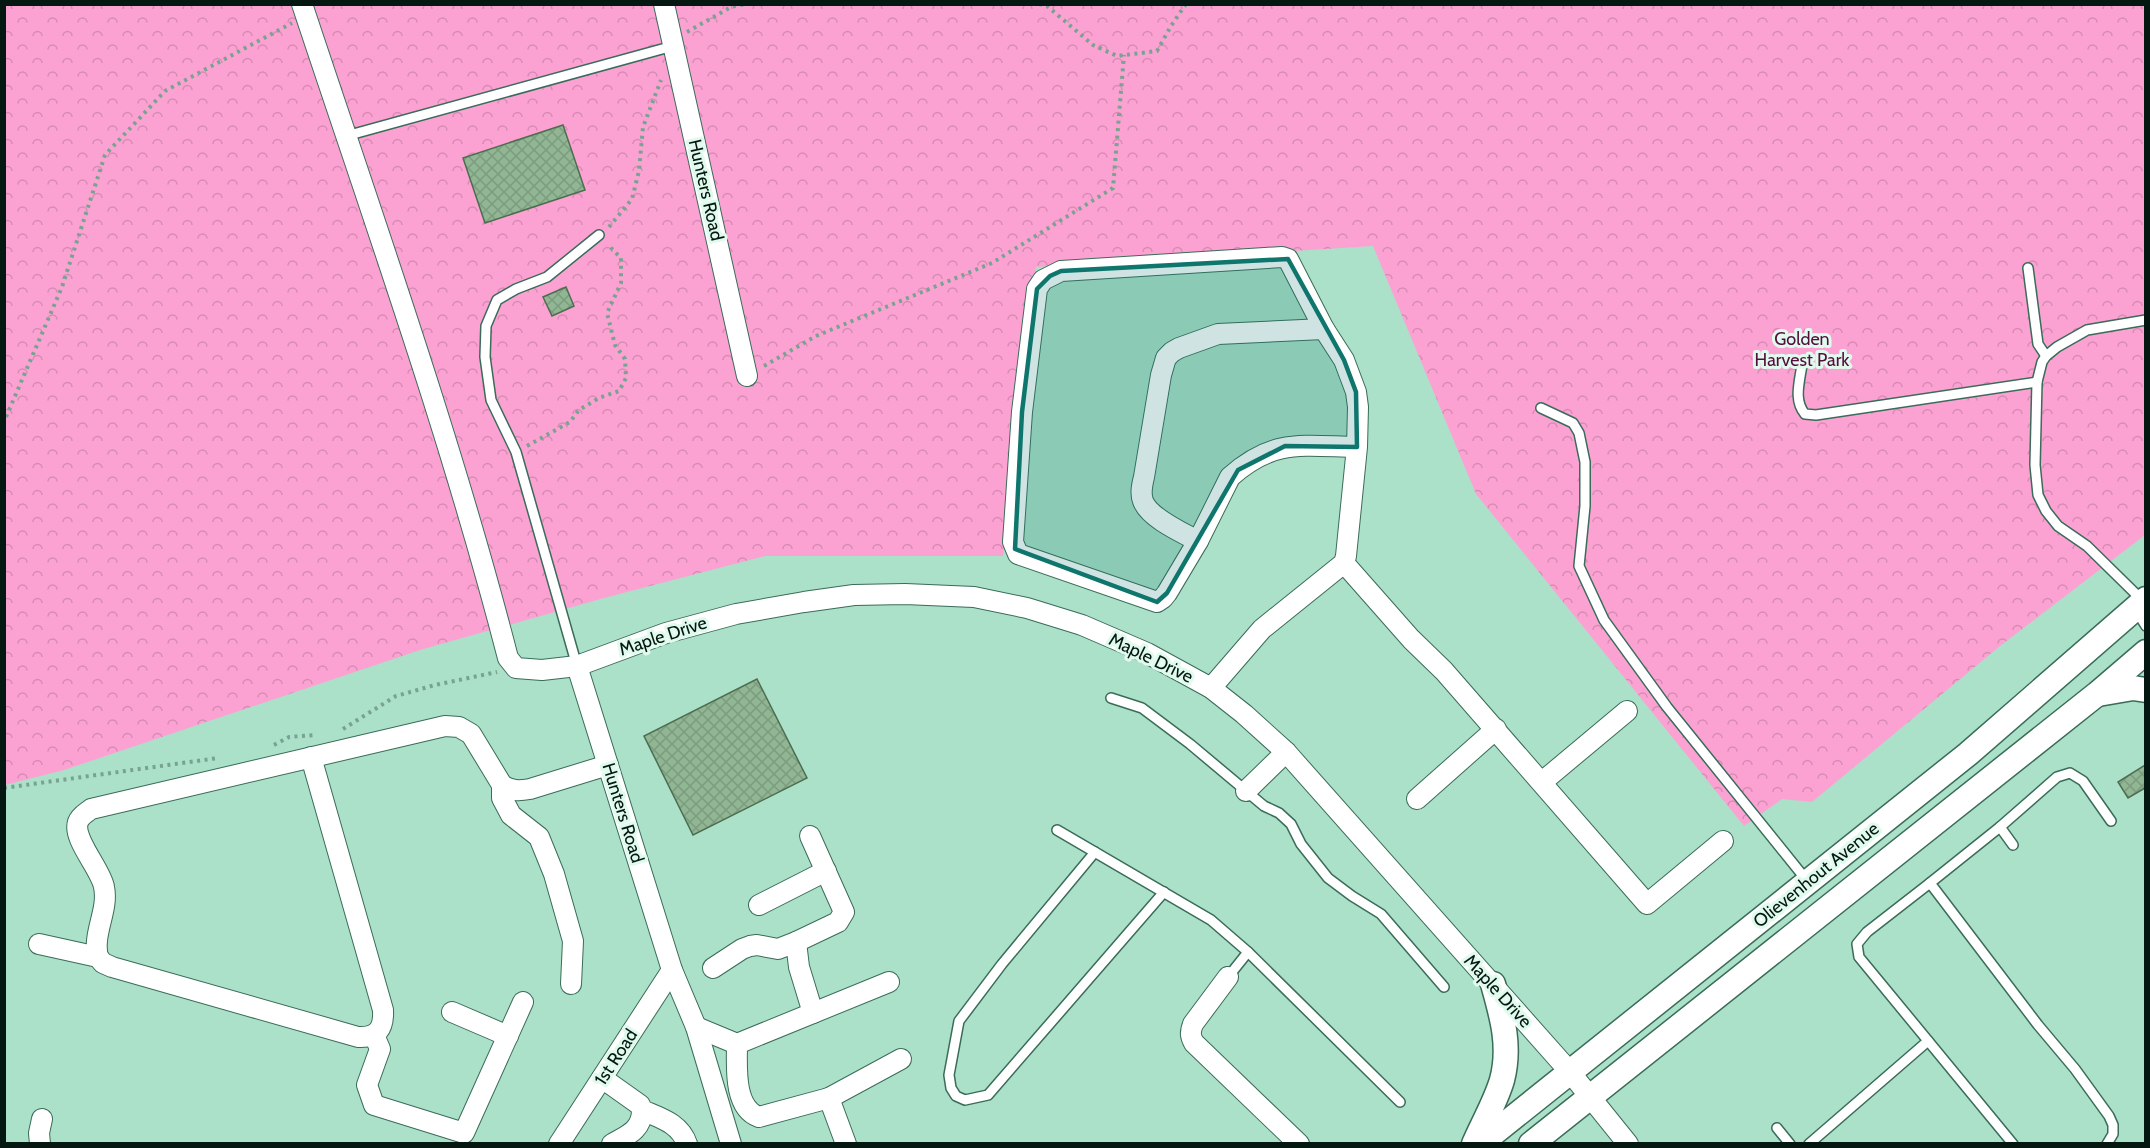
<svg xmlns="http://www.w3.org/2000/svg" width="2150" height="1148" font-family="Cabin,sans-serif">
<style>
.park{fill:url(#park-crowns)}
.building{fill:url(#building-cross-hatch);stroke:#4c6e4f;stroke-width:1.5}
.lines{fill:none;stroke-linecap:round;stroke-linejoin:round}
.service-casing{stroke:#3a6c59;stroke-width:12}
.minor-casing{stroke:#3a6c59;stroke-width:22}
.tertiary-casing{stroke:#3a6c59;stroke-width:27}
.path{stroke:#78a390;stroke-width:4;stroke-dasharray:3 4.5;stroke-linecap:butt}
.service{stroke:#fff;stroke-width:9}
.minor{stroke:#fff;stroke-width:20}
.tertiary{stroke:#fff;stroke-width:24}
.marked{fill:#0f766e;fill-opacity:0.2;stroke:#0f766e;stroke-width:4.5;stroke-linejoin:round}
.labels{text-anchor:middle;dominant-baseline:central;stroke-width:6;stroke-linejoin:round;paint-order:stroke}
.street-label{font-size:18px;fill:#041811;stroke:#e0faee}
.park-label{font-size:18px;fill:#550e3c;stroke:#e0faee}
</style>
<defs>
<pattern id="park-crowns" width="20" height="18" patternUnits="userSpaceOnUse" patternTransform="scale(1.5)"><rect width="20" height="18" fill="#fca2d3"/><path d="M2 6a3 3 0 1 1 6 0M12 15a3 3 0 1 1 6 0" fill="none" stroke="#d68bb4"/></pattern>
<pattern id="building-cross-hatch" width="8" height="8" patternUnits="userSpaceOnUse" patternTransform="scale(1.5)"><rect width="8" height="8" fill="#91b693"/><path d="M0 0l8 8M0 8l8-8" fill="none" stroke="#7b9c7e"/></pattern>
</defs>
<rect width="100%" height="100%" fill="#abe0c9"/>
<polygon class="park" points="4,5 2145,5 2145,535 2000,646 1812,802 1782,799 1744,826 1476,494 1373,246 1036,267 1003,556 765,556 604,598 420,650 64,770 5,785"/>
<g class="building">
<polygon points="563,125 585,190 485,223 463,158"/>
<polygon points="566,287 574,306 552,316 543,297"/>
<polygon points="757,679 807,778 693,835 644,736"/>
<polygon points="2145,765 2145,788 2128,798 2118,782"/>
</g>
<g class="lines">
<g class="service-casing">
<g id="service">
<polyline points="346,136 673,46"/>
<polyline points="2028,268 2038,344 2046,356"/>
<path d="M1802,364C1800,381 1793,400 1805,414L1816,415L2037,382"/>
<polyline points="1541,408 1573,423 1579,433 1585,462 1585,506 1579,566 1604,620 1667,707 1808,882"/>
<polyline points="2143,601 2087,546 2058,526 2046,511 2038,495 2035,465 2037,382 2042,362 2046,356 2057,347 2087,330 2146,320"/>
<polyline points="2136,610 2146,626"/>
<polyline points="577,666 516,452 491,400 485,357 486,326 497,300 516,289 547,277 599,235"/>
<polyline points="1111,698 1142,708 1190,744 1264,806 1279,813 1291,824 1301,844 1328,878 1352,896 1381,914 1444,987"/>
<polyline points="2000,827 2057,777 2070,773 2083,781 2111,821"/>
<polyline points="1057,830 1211,920 1248,952"/>
<polyline points="2013,845 2000,827 1930,883 2038,1025 2075,1069 2109,1116 2113,1125 2113,1134 2107,1144"/>
<polyline points="1095,852 1002,964 959,1021 949,1075 951,1088 956,1096 965,1100 988,1095 1164,892"/>
<polyline points="1930,883 1867,932 1857,944 1859,957 2013,1144"/>
<polyline points="1228,977 1248,952 1400,1102"/>
<polyline points="1777,1128 1790,1144"/>
<polyline points="1809,1144 1928,1041"/>
</g>
</g>
<g class="minor-casing">
<g id="minor">
<path d="M302,4C374,221 451,437 508,658L516,668L542,670L577,666L666,633L736,614L804,602L854,595L905,594L974,597L1027,608L1082,625L1147,653L1211,688L1244,714L1286,752L1570,1072L1628,1144"/>
<polyline points="664,4 747,376"/>
<path d="M1198,541C1183,533 1149,518 1143,501C1140,493 1142,485 1144,477L1161,375L1166,358L1172,352L1179,348L1218,334L1324,329"/>
<polyline points="1344,563 1411,639 1444,671 1647,904 1723,841"/>
<polyline points="577,666 672,970 696,1027 731,1144"/>
<path d="M1211,688L1262,629L1344,563L1346,556L1357,447L1358,407L1356,392L1344,360L1324,329L1288,259L1282,257L1061,271L1043,280L1037,289L1022,412L1013,542L1018,554L1157,602L1163,598L1167,593L1198,541L1230,477C1274,438 1302,446 1357,447"/>
<polyline points="1542,782 1627,711"/>
<polyline points="502,785 502,798 511,815 539,837 554,874 573,941 571,984"/>
<polyline points="1246,791 1286,752"/>
<polyline points="1417,799 1496,729"/>
<polyline points="759,905 826,871"/>
<polyline points="796,942 838,922 844,912 810,836"/>
<path d="M39,944L98,957L103,963L112,967L358,1037C377,1038 384,1029 383,1010L311,757"/>
<path d="M98,957C92,934 109,910 104,887C101,869 72,839 78,822C80,816 86,813 91,809L445,726L459,727L471,734L502,785C512,791 518,791 530,789L608,765"/>
<polyline points="713,968 742,949 750,946 757,945 778,949 796,942 799,967 813,1013"/>
<path d="M1228,977L1193,1024C1190,1032 1190,1036 1194,1043L1299,1144"/>
<polyline points="452,1012 508,1036"/>
<polyline points="696,1027 737,1044 889,982"/>
<polyline points="374,1035 380,1049 367,1085 374,1105 464,1133 523,1002"/>
<path d="M737,1044C737,1065 733,1108 759,1117L829,1098L846,1144"/>
<path d="M602,1078L640,1105L642,1110C660,1118 680,1123 687,1144"/>
<polyline points="829,1098 901,1059"/>
<polyline points="40,1144 39,1133 42,1119"/>
<polyline points="559,1144 672,970"/>
<path d="M612,1144C628,1135 642,1130 642,1110"/>
</g>
</g>
<g class="tertiary-casing">
<g id="tertiary">
<polyline points="2098,694 2133,688 2146,690"/>
<path d="M1474,1144C1483,1123 1496,1101 1502,1080C1511,1046 1502,1016 1493,984"/>
<polyline points="1480,1144 1968,754 2146,599"/>
<polyline points="1531,1144 2097,694 2146,652"/>
</g>
</g>
<g class="path">
<polyline points="1039,4 1047,6 1093,45 1117,56 1157,51 1171,26 1186,4"/>
<polyline points="687,32 731,7 746,4"/>
<polyline points="609,227 632,199 639,171 643,127 661,80"/>
<polyline points="764,366 816,336 992,263 1113,188 1124,55"/>
<polyline points="6,417 62,287 105,155 165,91 292,23"/>
<polyline points="527,446 570,422 579,410 599,398 619,391 626,378 625,359 615,345 607,313 621,283 621,258 608,245"/>
<polyline points="343,729 396,696 435,685 497,672"/>
<polyline points="274,745 289,737 316,735"/>
<polyline points="4,788 218,758"/>
</g>
<use href="#service" class="service"/>
<use href="#minor" class="minor"/>
<use href="#tertiary" class="tertiary"/>
</g>
<path class="marked" d="M1288,259L1344,360L1356,392L1357,447L1285,446L1238,470L1167,593L1157,602L1015,549L1022,412L1037,289L1050,276L1061,271Z"/>
<g class="labels">
<g class="street-label">
<text transform="translate(706 190) rotate(77)">Hunters Road</text>
<text transform="translate(663 636) rotate(-18)">Maple Drive</text>
<text transform="translate(1151 658) rotate(26)">Maple Drive</text>
<text transform="translate(623 813) rotate(73)">Hunters Road</text>
<text transform="translate(1816 875) rotate(-39)">Olievenhout Avenue</text>
<text transform="translate(1498 991) rotate(48)">Maple Drive</text>
<text transform="translate(616 1057) rotate(-57)">1st Road</text>
</g>
<g class="park-label">
<text x="1802" y="339">Golden<tspan x="1802" dy="21">Harvest Park</tspan></text>
</g>
</g>
<rect width="2150" height="1148" fill="none" stroke="#041811" stroke-width="12"/>
</svg>
